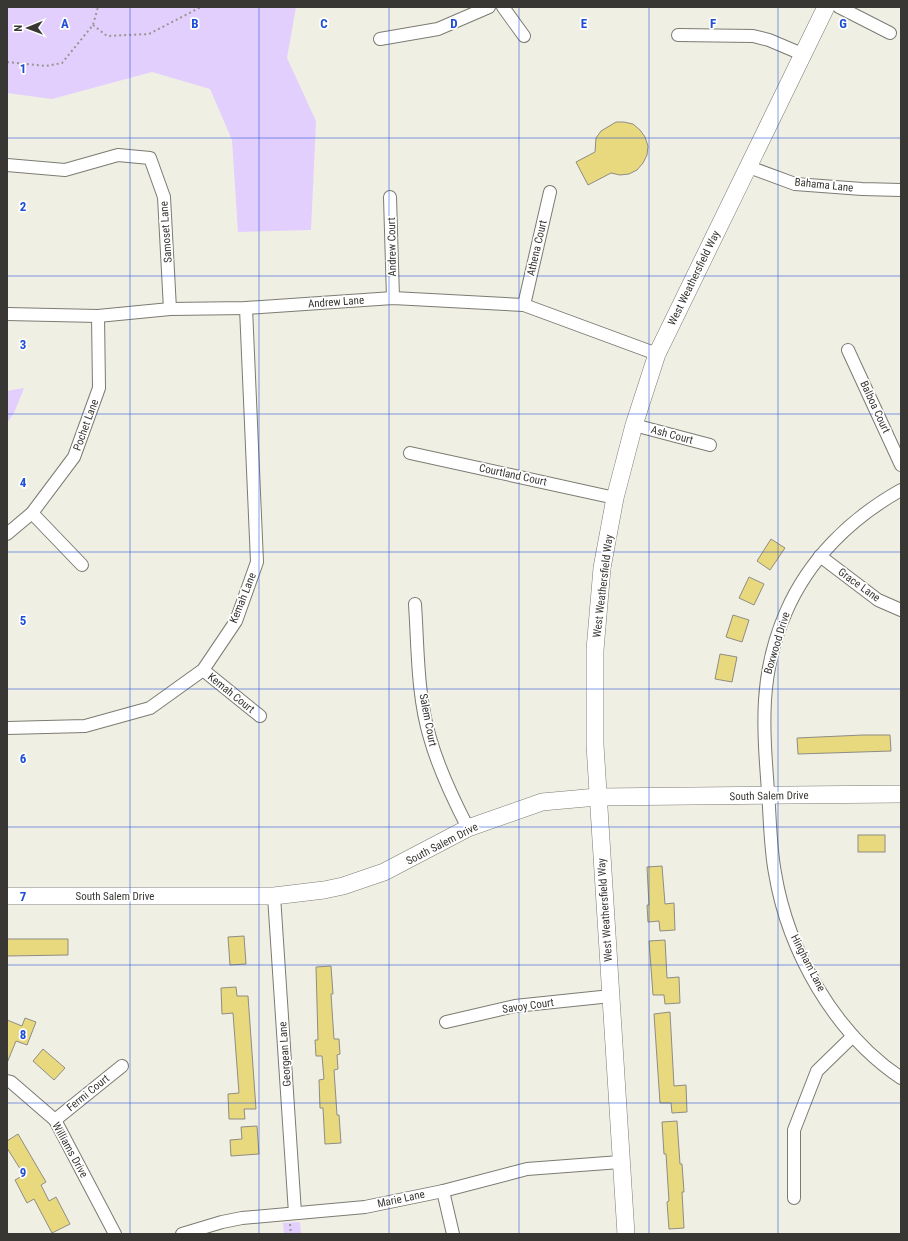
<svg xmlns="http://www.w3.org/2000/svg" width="908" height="1241" font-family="'Roboto Condensed',sans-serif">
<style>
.green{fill:#e2cffe}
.building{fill:#e8d87e;stroke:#8f8d84}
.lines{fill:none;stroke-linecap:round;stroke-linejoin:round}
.street-casing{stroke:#7c7b72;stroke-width:14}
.secondary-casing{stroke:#7c7b72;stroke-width:18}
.path{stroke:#98978f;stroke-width:2;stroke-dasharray:2 3;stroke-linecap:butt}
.street{stroke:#fff;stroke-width:12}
.secondary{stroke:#fff;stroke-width:17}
.grid{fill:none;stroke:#1d4ed8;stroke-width:1;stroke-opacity:0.55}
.labels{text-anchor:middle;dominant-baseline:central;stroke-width:3.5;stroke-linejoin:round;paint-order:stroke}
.street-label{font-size:11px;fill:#383733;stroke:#fff}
.grid-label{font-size:13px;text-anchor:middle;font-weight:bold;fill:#1d4ed8;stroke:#fff;stroke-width:3.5;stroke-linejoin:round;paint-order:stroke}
</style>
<rect width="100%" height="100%" fill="#f0efe4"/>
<g class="green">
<polygon points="7,7 296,7 287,58 316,121 311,230 238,232 232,140 210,89 152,72 52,99 7,93"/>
<polygon points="24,388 14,413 7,423 7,391"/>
<polygon points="300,1222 301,1234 284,1234 283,1223"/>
</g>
<g class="building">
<polygon points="616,122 624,122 633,124 640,130 645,137 648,146 647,155 643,163 637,170 629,174 620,175 611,173 588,185 576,162 595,152 596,138 601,131"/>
<polygon points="771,539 785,548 770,570 757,561"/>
<polygon points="749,577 764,584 754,605 739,598"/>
<polygon points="733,615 749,620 742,642 726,637"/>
<polygon points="720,654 737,657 732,682 715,679"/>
<polygon points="863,735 890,735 891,751 798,754 797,738"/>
<rect x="858" y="835" width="27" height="17"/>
<polygon points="662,866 665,904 674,903 675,930 660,931 659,921 648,922 647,905 649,905 647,867"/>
<polygon points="244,936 246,964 230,965 228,937"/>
<polygon points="7,939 68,939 68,955 7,956"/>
<polygon points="665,940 667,978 679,977 680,1003 665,1004 664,995 653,995 649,941"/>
<polygon points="331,966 333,994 331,994 334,1039 339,1039 340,1054 337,1055 338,1069 334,1070 337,1115 339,1115 341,1143 325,1144 323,1108 320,1108 319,1080 324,1079 322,1056 316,1056 315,1040 318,1040 316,967"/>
<polygon points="236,987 237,996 248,996 256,1109 244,1109 245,1119 229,1119 228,1094 239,1093 233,1013 222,1014 221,988"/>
<polygon points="670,1012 674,1086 686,1085 687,1112 672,1113 671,1103 660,1103 654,1014"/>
<polygon points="25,1018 36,1022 27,1045 16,1041 7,1063 7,1020 22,1026"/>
<polygon points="43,1049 65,1068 54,1080 33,1061"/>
<polygon points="677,1121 680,1164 682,1164 684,1192 682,1192 684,1228 669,1229 667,1202 669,1201 666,1154 664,1154 662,1122"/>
<polygon points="257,1126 259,1154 231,1156 230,1140 242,1139 241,1127"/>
<polygon points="18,1134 46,1182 41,1185 49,1201 56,1197 70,1224 52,1233 34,1199 27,1203 15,1180 24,1175 7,1148 7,1141"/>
</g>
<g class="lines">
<g class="street-casing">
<g id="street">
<polyline points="503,7 524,36"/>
<polyline points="839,7 890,33"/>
<polyline points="678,35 753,36 769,40 802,54"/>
<polyline points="380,39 438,29 489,7"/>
<polyline points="7,165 65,170 118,155 150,158 164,197 170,309"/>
<polyline points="749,167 795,184 862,189 901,190"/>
<polyline points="390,197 393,298"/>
<polyline points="524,305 550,192"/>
<polyline points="7,314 98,316 170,309 246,308 393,298 524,305 657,354"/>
<polyline points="848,350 901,465"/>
<polyline points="634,425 710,445"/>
<polyline points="410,453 615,498"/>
<path d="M901,490C851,518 809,559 786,612C759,674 763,725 768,791C770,818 770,846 775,873C788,951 834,1033 901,1078"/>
<polyline points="32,513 82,565"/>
<polyline points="7,534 32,513 74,457 99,388 98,316"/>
<polyline points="820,556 878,600 901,610"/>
<path d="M415,604C418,648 417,695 430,738C439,770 453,799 468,828"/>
<polyline points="203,670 260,716"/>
<polyline points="7,728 85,726 150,708 203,670 236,621 257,562 246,308"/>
<polyline points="274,896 295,1213"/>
<polyline points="446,1022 515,1006 611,996"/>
<polyline points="7,1081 11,1082 55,1120 115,1234"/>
<polyline points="55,1120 122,1066"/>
<polyline points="443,1191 453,1234"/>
<polyline points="794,1198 794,1130 817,1071 853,1036"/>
<polyline points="182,1234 222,1222 242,1218 365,1207 443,1191 527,1169 620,1162"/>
</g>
</g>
<g class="secondary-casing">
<g id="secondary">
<polyline points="7,896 274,896 324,890 343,886 384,872 468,828 542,802 597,797 901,794"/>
<polyline points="626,1234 595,745 595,650 602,568 615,498 634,425 657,354 826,7"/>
</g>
</g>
<g class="path">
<polyline points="93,25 107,36 149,34 201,7"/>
<polyline points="7,62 46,66 62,63 93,25 98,7"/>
<polyline points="290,1224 291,1234"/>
</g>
<use href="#street" class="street"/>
<use href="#secondary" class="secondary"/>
</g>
<path class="grid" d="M130,7V1234M259,7V1234M389,7V1234M519,7V1234M649,7V1234M778,7V1234M7,138H901M7,276H901M7,414H901M7,552H901M7,689H901M7,827H901M7,965H901M7,1103H901"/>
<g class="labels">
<g class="street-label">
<text transform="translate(824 185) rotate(6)">Bahama Lane</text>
<text transform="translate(166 232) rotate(-94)">Samoset Lane</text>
<text transform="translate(392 247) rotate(-91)">Andrew Court</text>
<text transform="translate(537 248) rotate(-77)">Athena Court</text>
<text transform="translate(694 278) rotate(-64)">West Weathersfield Way</text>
<text transform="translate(336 302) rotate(-4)">Andrew Lane</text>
<text transform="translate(875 407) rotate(65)">Balboa Court</text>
<text transform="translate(86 425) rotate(-70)">Pochet Lane</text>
<text transform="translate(672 435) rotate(15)">Ash Court</text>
<text transform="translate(513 475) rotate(12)">Courtland Court</text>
<text transform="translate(859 585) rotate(36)">Grace Lane</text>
<text transform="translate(603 586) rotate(-83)">West Weathersfield Way</text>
<text transform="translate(243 598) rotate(-68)">Kemah Lane</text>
<text transform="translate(777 643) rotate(-73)">Boxwood Drive</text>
<text transform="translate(231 693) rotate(39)">Kemah Court</text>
<text transform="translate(428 720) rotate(79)">Salem Court</text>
<text transform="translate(769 796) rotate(-1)">South Salem Drive</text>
<text transform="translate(442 844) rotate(-27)">South Salem Drive</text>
<text x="115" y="896">South Salem Drive</text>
<text transform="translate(605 910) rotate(-94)">West Weathersfield Way</text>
<text transform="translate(808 963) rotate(63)">Hingham Lane</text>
<text transform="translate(528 1006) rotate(-8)">Savoy Court</text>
<text transform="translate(285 1054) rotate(-94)">Georgean Lane</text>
<text transform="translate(88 1093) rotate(-39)">Fermi Court</text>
<text transform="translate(70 1150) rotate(61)">Williams Drive</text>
<text transform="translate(401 1199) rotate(-12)">Marie Lane</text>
</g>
</g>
<g class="grid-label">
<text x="65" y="28">A</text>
<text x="195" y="28">B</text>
<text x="324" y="28">C</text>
<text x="454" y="28">D</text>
<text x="584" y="28">E</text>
<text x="713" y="28">F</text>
<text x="843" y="28">G</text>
<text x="23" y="73">1</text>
<text x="23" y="211">2</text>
<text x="23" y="349">3</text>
<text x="23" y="487">4</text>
<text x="23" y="625">5</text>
<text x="23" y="763">6</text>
<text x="23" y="901">7</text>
<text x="23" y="1039">8</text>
<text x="23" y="1177">9</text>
</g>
<rect width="908" height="1241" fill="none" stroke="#383733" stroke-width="16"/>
<g transform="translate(28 28) rotate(269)" stroke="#ffffff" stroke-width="3" paint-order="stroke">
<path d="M0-3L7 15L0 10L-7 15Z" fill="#383733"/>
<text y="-6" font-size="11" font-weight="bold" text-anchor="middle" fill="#383733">N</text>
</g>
</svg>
